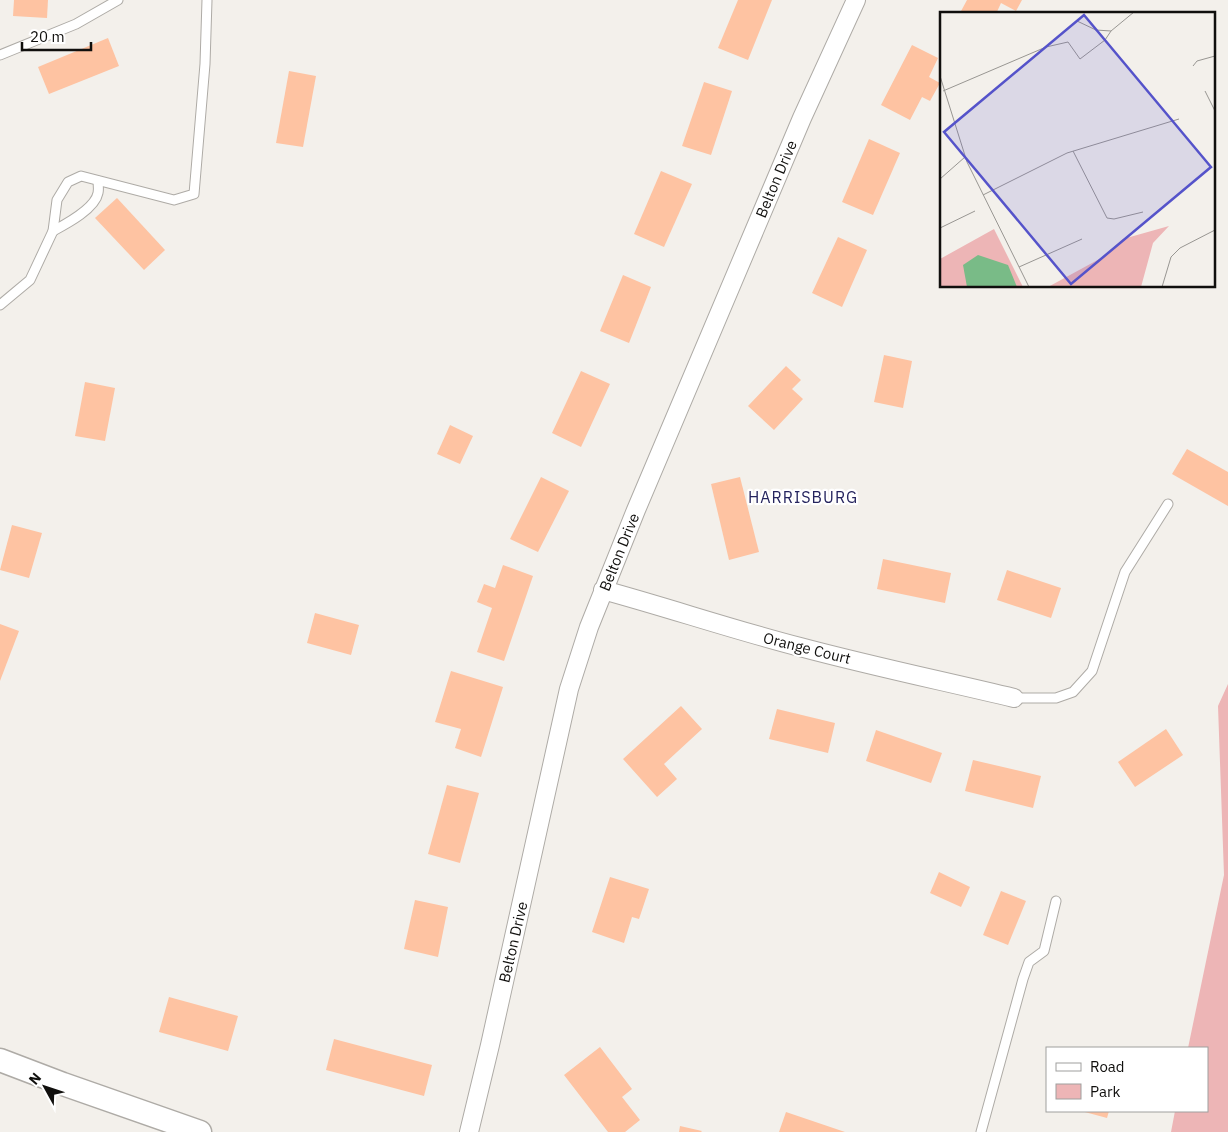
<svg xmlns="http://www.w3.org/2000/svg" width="1228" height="1132" font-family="'IBM Plex Sans',sans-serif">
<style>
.green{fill:#edb5b6}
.building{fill:#fec3a2}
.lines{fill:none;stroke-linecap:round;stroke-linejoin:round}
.service-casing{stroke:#aeaba6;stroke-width:11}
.minor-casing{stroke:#aeaba6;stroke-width:20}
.tertiary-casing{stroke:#aeaba6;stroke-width:25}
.service{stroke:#fff;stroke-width:9}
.minor{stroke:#fff;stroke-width:18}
.tertiary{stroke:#fff;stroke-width:22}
.labels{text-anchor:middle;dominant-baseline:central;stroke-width:4.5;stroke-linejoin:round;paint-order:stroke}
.street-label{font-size:15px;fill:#100f0d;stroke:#fff}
.neighbourhood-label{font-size:16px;letter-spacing:1px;fill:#25245e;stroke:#fff}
.inset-road{fill:none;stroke:#989692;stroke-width:1}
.view{fill:#5553ca;fill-opacity:0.15;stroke:#5553ca;stroke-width:2.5}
.inset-edge{fill:none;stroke:#100f0d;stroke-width:2.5}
</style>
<rect width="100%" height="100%" fill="#f3f0eb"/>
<polygon class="green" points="1228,684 1228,1132 1171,1132 1175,1111 1207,1111 1207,1048 1188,1048 1224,875 1218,706"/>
<g class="building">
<polygon points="14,0 48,0 47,18 13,16"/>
<polygon points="738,0 772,0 748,60 718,48"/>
<polygon points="967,0 1022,0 1016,11 1001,3 996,14 961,14 960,13"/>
<polygon points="108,38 119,66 49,94 38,67"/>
<polygon points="912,45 938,58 929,77 940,83 930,101 922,97 910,120 881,105"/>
<polygon points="289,71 316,76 303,147 276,143"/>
<polygon points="704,82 732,91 711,155 682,146"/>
<polygon points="869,139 900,153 873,215 842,202"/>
<polygon points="661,171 692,184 664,247 634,234"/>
<polygon points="117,198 165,250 144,270 95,218"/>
<polygon points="838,237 867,250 842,307 812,293"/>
<polygon points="623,275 651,287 629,343 600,331"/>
<polygon points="884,355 912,361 903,408 874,402"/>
<polygon points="786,366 801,380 792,389 803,399 774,430 748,406"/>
<polygon points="581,371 610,384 581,447 552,433"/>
<polygon points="85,382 115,388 105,441 75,436"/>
<polygon points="450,425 473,436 460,464 437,454"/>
<polygon points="1187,449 1228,472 1228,506 1172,474"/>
<polygon points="541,477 569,491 538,552 510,539"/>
<polygon points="740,477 759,552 729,560 711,484"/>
<polygon points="12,525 42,533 29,578 0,570"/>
<polygon points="883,559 951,573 945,603 877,589"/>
<polygon points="503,565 533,576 504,661 477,652 492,608 477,602 484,584 495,588"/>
<polygon points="1007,570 1061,588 1051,618 997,600"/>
<polygon points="315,613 359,625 351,655 307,643"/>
<polygon points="0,624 19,631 0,681"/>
<polygon points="451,671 503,687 481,757 455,748 461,729 435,722"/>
<polygon points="681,706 702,729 664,764 677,779 657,797 623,759"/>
<polygon points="777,709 835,723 828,753 769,739"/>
<polygon points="1166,729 1183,755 1135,787 1118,762"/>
<polygon points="876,730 942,753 931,783 866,761"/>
<polygon points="973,760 1041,776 1033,808 965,791"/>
<polygon points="447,785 479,793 460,863 428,854"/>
<polygon points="939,872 970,887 961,907 930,893"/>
<polygon points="610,877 649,889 639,919 632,917 624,943 592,932"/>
<polygon points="1001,891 1026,901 1008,945 983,935"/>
<polygon points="415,900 448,907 438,957 404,949"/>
<polygon points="169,997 238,1016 228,1051 159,1032"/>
<polygon points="334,1039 432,1065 424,1096 326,1070"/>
<polygon points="600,1047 632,1089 622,1097 640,1120 625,1132 608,1132 564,1075"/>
<polygon points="1081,1111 1109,1111 1107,1118"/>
<polygon points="786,1112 845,1132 779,1132"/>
<polygon points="680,1126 702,1131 701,1132 679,1132"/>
</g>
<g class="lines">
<g class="service-casing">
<g id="service">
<polyline points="0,55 76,24 118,0"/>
<path d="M53,231C66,224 95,209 98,193C99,189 98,184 98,181"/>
<polyline points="0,305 30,280 53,231 57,200 68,182 81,176 174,200 194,194 205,64 207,0"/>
<polyline points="1014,698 1056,698 1073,692 1092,671 1125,572 1168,504"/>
<polyline points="981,1132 1023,979 1029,962 1044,951 1056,901"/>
</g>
</g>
<g class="minor-casing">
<g id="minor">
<path d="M603,590C669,608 734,630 800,647C871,666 943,681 1014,698"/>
<polyline points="469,1132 490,1045 569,689 589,627 636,510 802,118 856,0"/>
</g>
</g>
<g class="tertiary-casing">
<polyline id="tertiary" points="0,1060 63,1084 200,1132"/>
</g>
<use href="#service" class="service"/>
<use href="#minor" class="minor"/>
<use href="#tertiary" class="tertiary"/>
</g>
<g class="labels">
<g class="street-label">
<text transform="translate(776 179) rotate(-67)">Belton Drive</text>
<text transform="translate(619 552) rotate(-68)">Belton Drive</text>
<text transform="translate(807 648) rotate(14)">Orange Court</text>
<text transform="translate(513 942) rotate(-77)">Belton Drive</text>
</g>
<g class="neighbourhood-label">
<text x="803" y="497">HARRISBURG</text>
</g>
</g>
<g transform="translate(940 12)">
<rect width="275" height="275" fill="#f3f0eb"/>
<path d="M229,214L213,231L201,275H108L163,245L183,227ZM54,217L83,275H0V247Z" fill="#edb5b6"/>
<path d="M38,243L68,253L77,275H27L23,253Z" fill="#79bb87"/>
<path class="inset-road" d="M137,9L156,18L171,19L194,0M253,54L257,49L275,44M0,64L27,150L89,275M3,79L106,35L128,30L140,47L165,28L171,19M265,79L275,99M133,139L167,206L174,207L203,200M0,167L25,145M43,183L127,141L239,107M0,216L35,199M79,255L142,227M222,275L231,245L240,236L275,218"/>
<path class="view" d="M144,3L271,155L131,272L4,120Z"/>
<rect width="275" height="275" class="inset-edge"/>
</g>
<rect x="1046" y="1047" width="162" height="65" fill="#ffffff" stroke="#9f9f9e"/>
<rect x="1056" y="1063" width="25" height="8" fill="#ffffff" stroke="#9f9f9e"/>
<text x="1090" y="1072" font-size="15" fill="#100f0d">Road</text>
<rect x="1056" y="1084" width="25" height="15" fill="#edb5b6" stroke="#9f9f9e"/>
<text x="1090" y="1097" font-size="15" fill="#100f0d">Park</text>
<g transform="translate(45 1087) rotate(310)" stroke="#ffffff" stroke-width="4" paint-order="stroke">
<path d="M0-4L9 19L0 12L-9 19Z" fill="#100f0d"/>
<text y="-8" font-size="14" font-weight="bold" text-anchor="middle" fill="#100f0d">N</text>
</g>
<path d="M22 42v8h69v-8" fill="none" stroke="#100f0d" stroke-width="2.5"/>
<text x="30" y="42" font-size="15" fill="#100f0d" stroke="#ffffff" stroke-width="4" paint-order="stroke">20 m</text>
</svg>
